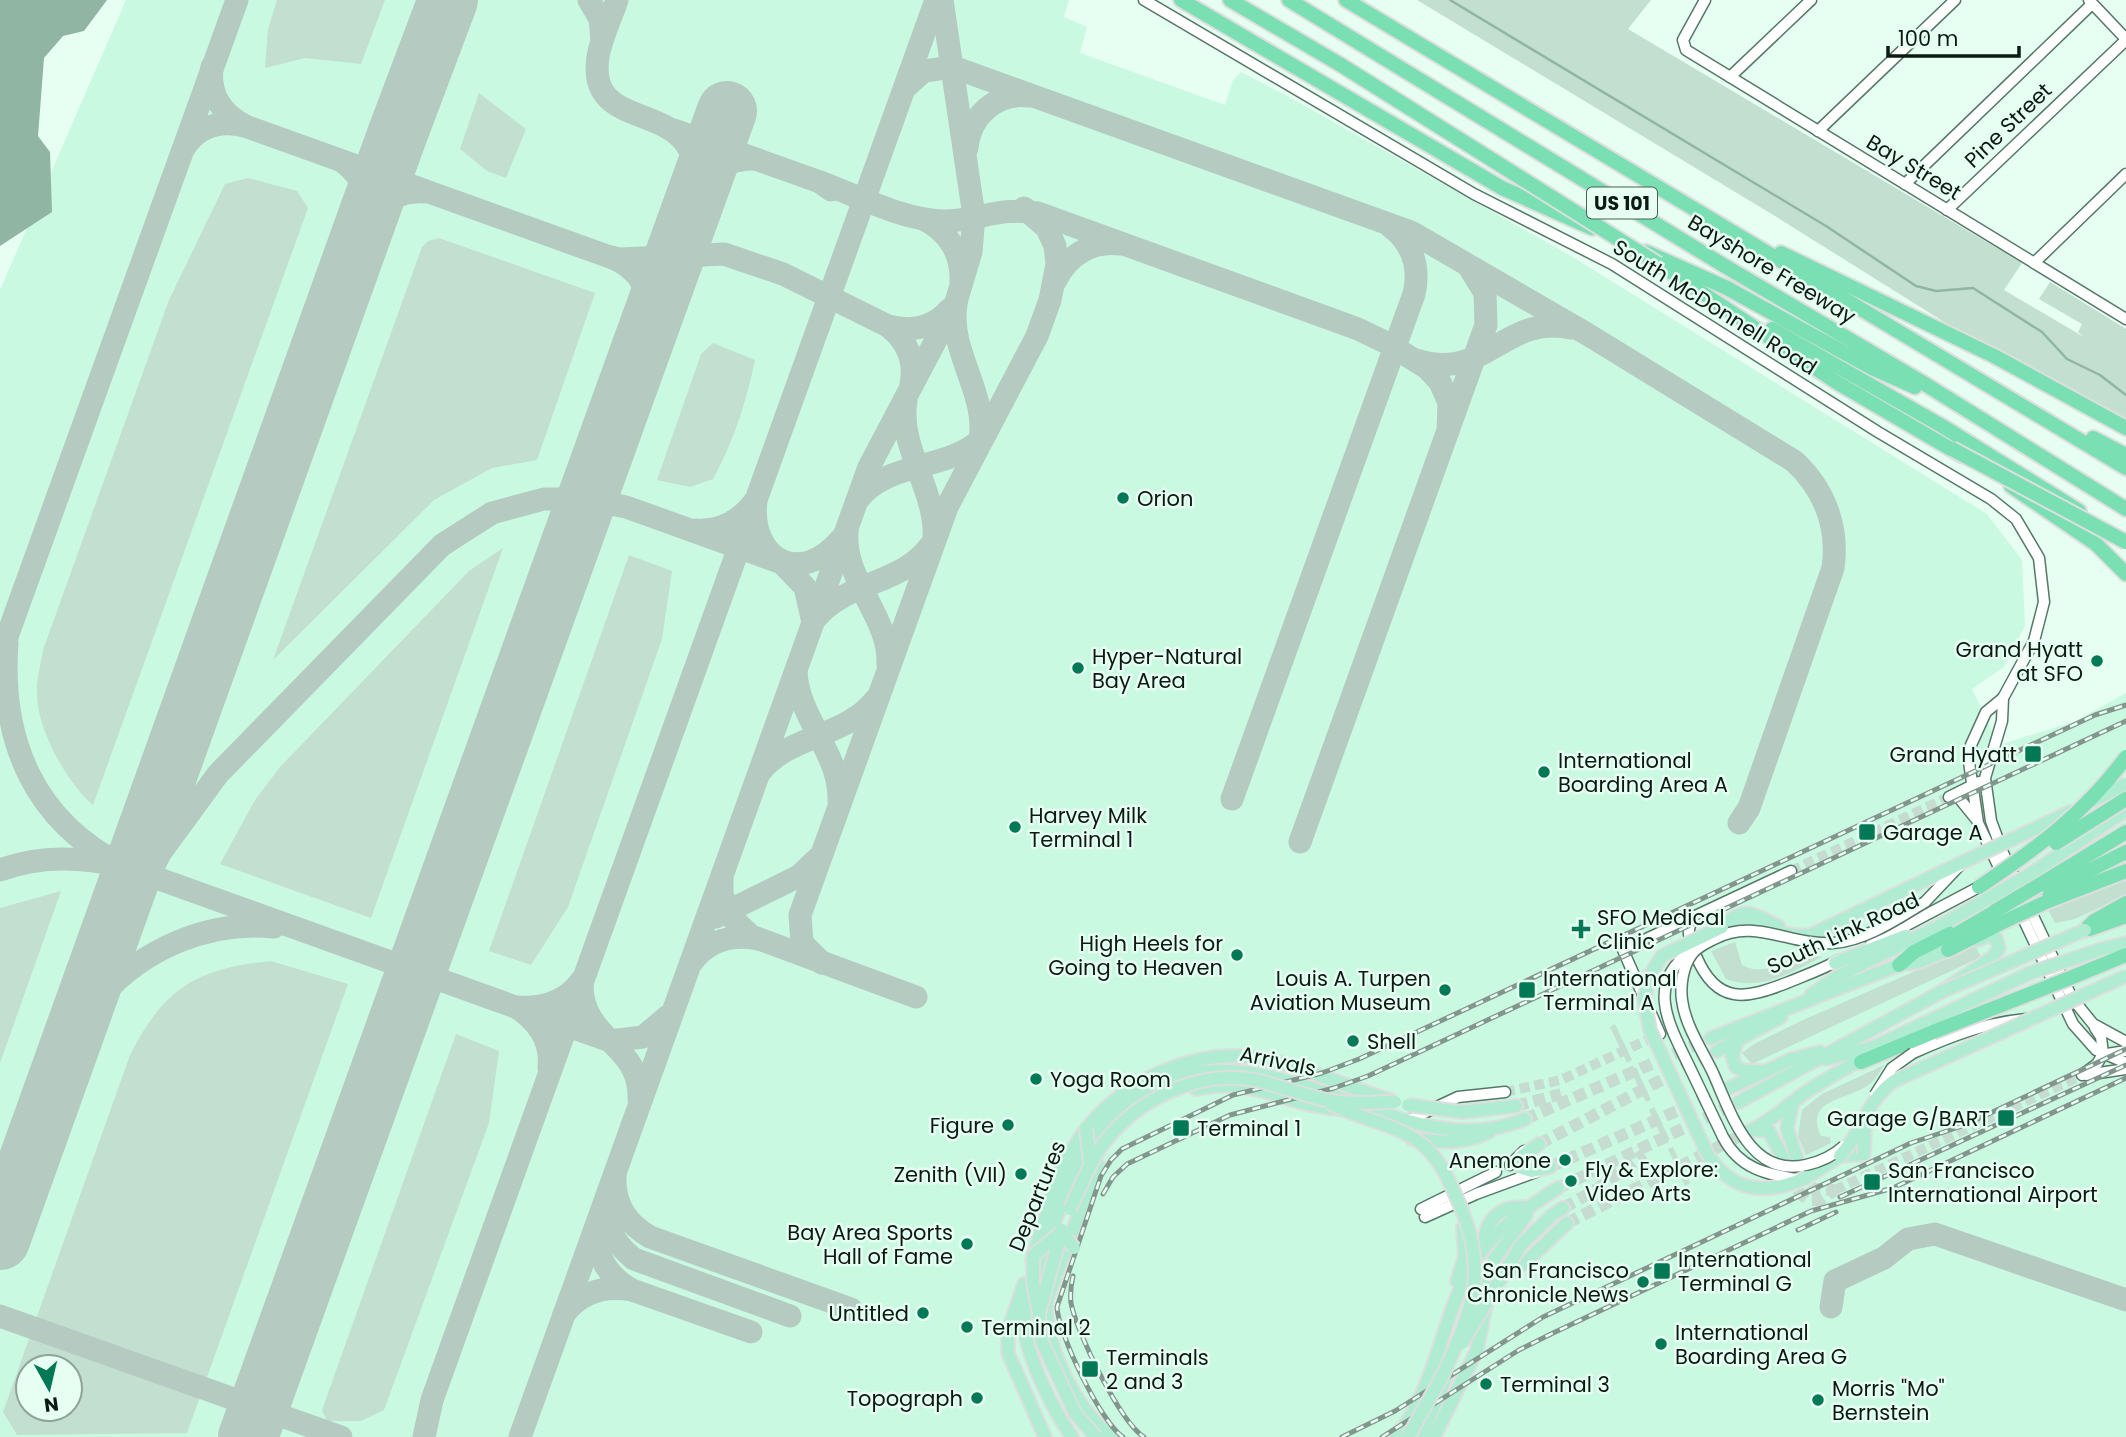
<svg xmlns="http://www.w3.org/2000/svg" width="2126" height="1437" font-family="Poppins,sans-serif">
<style>
.built{fill:#caf9e2;fill-rule:evenodd}
.green{fill:#c2dfd0;fill-rule:evenodd}
.water{fill:#90b6a3}
.lines{fill:none;stroke-linecap:round;stroke-linejoin:round}
.stream{stroke:#90b6a3;stroke-width:2.5}
.taxiway{stroke:#b5cac0;stroke-width:23}
.runway{stroke:#b5cac0;stroke-width:60}
.minor-tunnel{stroke:#c6dcd1;stroke-width:10;stroke-dasharray:10 5;stroke-linecap:butt}
.major-tunnel{stroke:#c6dcd1;stroke-width:12;stroke-dasharray:12 6;stroke-linecap:butt}
.minor-casing{stroke:#557868;stroke-width:13}
.major-casing{stroke:#dddfde;stroke-width:16}
.highway-casing{stroke:#dddfde;stroke-width:18}
.minor{stroke:#fff;stroke-width:10}
.major{stroke:#b0ecd2;stroke-width:12}
.highway{stroke:#7bdfb4;stroke-width:14}
.rail-casing{stroke:#83968d;stroke-width:5}
.rail{stroke:#e7fef2;stroke-width:2.5;stroke-dasharray:8;stroke-linecap:butt}
.minor-bridge-casing{stroke:#557868;stroke-width:13;stroke-linecap:butt}
.major-bridge-casing{stroke:#dddfde;stroke-width:16;stroke-linecap:butt}
.highway-bridge-casing{stroke:#dddfde;stroke-width:18;stroke-linecap:butt}
.minor-bridge{stroke:#fff;stroke-width:10}
.major-bridge{stroke:#b0ecd2;stroke-width:12}
.highway-bridge{stroke:#7bdfb4;stroke-width:14}
.poi-dot{fill:#027855;stroke:#e7fef2;stroke-width:2.5}
.labels{text-anchor:middle;dominant-baseline:central;stroke-width:5;stroke-linejoin:round;paint-order:stroke}
.shield{fill:#e7fef2;stroke:#4e5e57;stroke-width:2}
.shield-label{font-size:19px;font-weight:bold;fill:#0c1a14}
.street-label{font-size:21px;fill:#0c1a14;stroke:#e7fef2}
.poi-label{font-size:21px;fill:#0c1a14;stroke:#e7fef2;text-anchor:start}
</style>
<rect width="100%" height="100%" fill="#e7fef2"/>
<path class="built" d="M126,0H1069L1064,17L1087,27L1080,53L1225,105L1233,80L1241,72L1289,97L1571,256L1987,514L2022,560L2025,626L2004,667L1972,689L1999,745L2076,721L2126,693V1437H0V290ZM28,1367H70V1409H28Z"/>
<g class="green">
<polygon points="277,0 385,0 361,64 305,58 265,68 268,29"/>
<polygon points="1417,0 1651,0 1628,29 2022,263 2004,290 2084,337 2078,332 2082,324 2039,299 2050,282 2126,329 2126,436 1775,216"/>
<polygon points="479,93 526,129 506,178 487,171 460,149"/>
<path d="M248,178L297,191L308,208L93,805C67,783 37,729 37,694C36,680 41,664 43,650L169,300L225,184Z"/>
<polygon points="439,238 595,293 537,460 492,468 434,500 273,660 422,247 428,241"/>
<path d="M713,343L755,360C746,403 734,440 713,479L690,487L657,480L701,354Z"/>
<polygon points="503,548 371,918 220,864 255,800 280,767 469,571"/>
<polygon points="629,555 672,571 662,639 568,907 531,965 489,951"/>
<polygon points="2126,877 2126,895 2075,919 2055,923 2047,908"/>
<polygon points="61,891 0,1063 0,908"/>
<path d="M1735,942L1742,965C1772,981 1789,949 1822,957C1792,972 1761,992 1726,979L1711,951Z"/>
<polygon points="1975,945 1981,957 1752,1064 1742,1053 1756,1043 1803,1020"/>
<path d="M271,961L348,984L187,1433L17,1435L3,1412L130,1055C164,988 197,968 271,961ZM70,1367V1409H28V1367Z"/>
<polygon points="1615,1024 1632,1060 1627,1063 1610,1027"/>
<polygon points="456,1034 499,1051 489,1123 384,1410 361,1421 327,1421 322,1410"/>
<path d="M1884,1065C1881,1070 1876,1079 1871,1083C1850,1101 1803,1097 1821,1136L1830,1137L1831,1143L1806,1155L1798,1136L1802,1110L1822,1094Z"/>
<polygon points="1636,1067 1651,1100 1646,1102 1630,1070"/>
<polygon points="1654,1107 1670,1140 1664,1142 1649,1110"/>
<polygon points="1673,1147 1690,1183 1685,1186 1668,1149"/>
</g>
<polygon class="water" points="0,0 107,0 84,31 63,36 44,58 38,136 50,152 52,212 0,246"/>
<g class="lines">
<polyline class="stream" points="1450,0 1826,226 1916,286 1936,291 1973,288 2042,332 2067,359 2100,375 2126,395"/>
<g class="taxiway">
<polyline points="589,0 600,19 602,40"/>
<path d="M617,0C611,18 601,38 598,57C585,142 708,89 695,195"/>
<path d="M212,67C209,95 221,113 245,126L610,257L621,259L724,254L783,274L888,326C911,332 933,328 949,310"/>
<path d="M906,87L924,71L953,67L1411,232L1587,334L1794,461C1824,489 1839,526 1833,568L1749,808L1739,823"/>
<polyline points="674,130 820,182 831,190"/>
<path d="M184,148C198,126 221,120 245,126"/>
<path d="M967,148C970,116 996,92 1029,96"/>
<path d="M343,162C365,178 369,198 367,224"/>
<path d="M820,182C858,196 902,220 943,221C979,221 999,206 1038,213L1358,329L1387,343L1427,368L1440,382L1449,403L1448,431"/>
<path d="M695,195C711,172 726,158 755,159"/>
<path d="M923,219C948,231 962,253 961,281"/>
<path d="M367,224C383,204 396,190 424,192"/>
<path d="M611,257C640,269 651,290 648,320"/>
<path d="M1056,280C1068,255 1092,241 1119,244"/>
<path d="M956,304C948,351 988,393 980,441"/>
<path d="M888,326C907,341 916,360 911,384"/>
<polyline points="648,327 674,271 698,255"/>
<path d="M1416,360C1486,383 1504,313 1571,328"/>
<path d="M906,401C898,448 937,491 934,538"/>
<path d="M857,501C885,461 946,471 980,440"/>
<path d="M696,530C722,532 741,520 756,500C749,559 800,588 841,539"/>
<path d="M847,532C843,580 890,617 888,664"/>
<path d="M816,618C845,582 903,584 930,546"/>
<polyline points="0,656 237,0"/>
<path d="M796,672C798,718 841,754 839,801"/>
<path d="M760,772C789,735 846,737 875,700"/>
<path d="M1232,799L1414,294C1420,268 1413,244 1391,227"/>
<polyline points="1300,842 1486,325 1485,293 1469,267"/>
<polyline points="104,858 148,846 169,832"/>
<polyline points="123,866 610,1041 643,1037 668,1016"/>
<path d="M0,870C41,855 81,857 123,866C34,821 0,741 7,643"/>
<polyline points="722,878 722,894 729,915 751,936 916,997"/>
<polyline points="716,917 799,876 818,858"/>
<polyline points="101,961 161,852 218,774 442,545 492,513 544,499 586,499 626,507 782,563 805,587 812,618"/>
<path d="M692,962C708,941 732,934 758,939"/>
<polyline points="822,963 802,943 800,915 947,507 1037,336 1050,300 1057,264 1055,246 1047,228 1024,208"/>
<path d="M582,985C582,1041 641,1043 639,1099"/>
<path d="M65,1059C75,1038 85,1016 100,998C142,949 209,920 274,927"/>
<path d="M549,1068C552,1041 538,1021 516,1007C542,1009 565,1003 581,981"/>
<path d="M615,1176C614,1204 626,1223 650,1237L851,1309"/>
<path d="M606,1200C603,1224 615,1244 634,1259L790,1316"/>
<path d="M596,1228C595,1255 608,1277 632,1290L751,1332"/>
<polyline points="1831,1307 1835,1281 1884,1258 1908,1239 1935,1234 2126,1300"/>
<path d="M564,1314C581,1292 605,1285 632,1290"/>
<polyline points="0,1316 341,1437"/>
<polyline points="424,1437 432,1400 936,0"/>
<polyline points="520,1437 869,467 956,302 971,252 974,216 942,0"/>
</g>
<g class="runway">
<polyline points="0,1240 396,138 448,0"/>
<polyline points="248,1437 727,111"/>
</g>
<g class="minor-tunnel">
<polyline points="1791,871 1949,797"/>
<polyline points="1505,1092 1561,1080 1660,1034"/>
<polyline points="1835,1190 2082,1075"/>
</g>
<g class="major-tunnel">
<polyline points="1516,1106 1561,1094"/>
<polyline points="1525,1119 1711,1038"/>
<polyline points="1539,1144 1717,1051"/>
<polyline points="1550,1167 1729,1088"/>
<polyline points="1801,1170 1813,1189 1834,1190"/>
<polyline points="1790,1174 1799,1192 1808,1200 1820,1200 1835,1190"/>
<polyline points="1558,1188 1739,1102"/>
<polyline points="1563,1208 1597,1189 1644,1154"/>
<polyline points="1567,1223 1750,1131"/>
</g>
<g class="minor-casing">
<g id="minor">
<polyline points="1144,0 1474,194 1612,264 1878,432 1991,499 2016,519 2039,558 2044,602 2034,641 2003,698 2002,721 1985,778 1991,821 2003,853 2072,998 2093,1024 2126,1042"/>
<polyline points="1705,0 1683,40 1686,50 2126,319"/>
<polyline points="2089,0 2126,39"/>
<polyline points="1730,77 1811,0"/>
<polyline points="1818,131 1955,0"/>
<polyline points="1905,184 2092,4"/>
<polyline points="1947,210 2126,40"/>
<polyline points="2034,263 2126,174"/>
<polyline points="2003,698 1986,712 1971,745 1969,762 1978,823 2073,1024 2096,1050 2126,1063"/>
<polyline points="1952,796 1959,798 1976,819"/>
<polyline points="1949,797 1979,782"/>
<polyline points="1925,902 1961,864"/>
<path d="M1695,916C1684,930 1690,941 1696,956C1717,1006 1746,999 1789,982C1806,975 1823,969 1839,960"/>
<polyline points="1871,944 1979,887"/>
<polyline points="1660,1034 1623,950 1791,871"/>
<path d="M1913,1053C1951,1036 1984,1023 2026,1019"/>
<polyline points="2107,1054 2126,1051"/>
<polyline points="2082,1075 2097,1064 2103,1054 2101,1037 2095,1028"/>
<polyline points="2086,1075 2126,1069"/>
<polyline points="1407,1121 1458,1097 1505,1092"/>
<polyline points="1510,1165 1524,1151"/>
<polyline points="1421,1209 1496,1172"/>
<polyline points="1425,1217 1476,1194 1536,1172"/>
</g>
</g>
<g class="major-casing">
<g id="major">
<polyline points="2032,830 2070,812"/>
<polyline points="2032,873 2126,810"/>
<path d="M1725,924C1748,904 1756,917 1778,926"/>
<path d="M1722,927C1758,919 1783,940 1811,935L1961,863"/>
<polyline points="2102,949 2126,943"/>
<polyline points="1835,963 1905,936"/>
<polyline points="1811,995 1835,978 1949,921"/>
<polyline points="1711,1038 1899,965 1919,962 1956,947"/>
<polyline points="1737,1042 1732,1056 1736,1067 1745,1071 1760,1071"/>
<polyline points="1717,1051 1781,1017"/>
<polyline points="1826,1059 1874,1047 1929,1021"/>
<polyline points="1729,1088 1792,1059 1820,1052"/>
<path d="M1196,1089C1259,1076 1285,1107 1341,1109"/>
<polyline points="1739,1102 1941,992 1993,957 1999,948 1996,938 1987,936 1977,940"/>
<polyline points="1792,1106 1787,1128 1797,1159"/>
<polyline points="1462,1112 1516,1106"/>
<polyline points="1754,1130 1769,1131 1783,1158"/>
<path d="M1750,1131C1773,1120 1788,1104 1809,1090C1838,1071 1870,1056 1899,1036"/>
<path d="M1412,1139C1439,1142 1464,1145 1489,1132"/>
<polyline points="1539,1144 1522,1156 1522,1168 1532,1171 1550,1167"/>
<path d="M1098,1164L1047,1299C1040,1338 1079,1417 1113,1437"/>
<polyline points="1807,1177 1840,1156 1864,1154"/>
<polyline points="1552,1215 1563,1208"/>
<path d="M1484,1248C1484,1219 1500,1204 1529,1208"/>
<path d="M1032,1260C1046,1217 1058,1163 1087,1128C1129,1076 1203,1045 1268,1060C1310,1069 1349,1088 1390,1100"/>
<polyline points="1500,1276 1525,1263 1567,1223"/>
<polyline points="1457,1281 1465,1256 1463,1228"/>
<polyline points="1024,1284 1008,1331 1008,1353 1045,1437"/>
<polyline points="1470,1319 1495,1258 1526,1216"/>
<path d="M1072,1437C1054,1412 1029,1361 1025,1331C1021,1303 1036,1275 1045,1249C1055,1223 1063,1194 1075,1169C1098,1123 1143,1082 1195,1073C1312,1055 1417,1165 1525,1119"/>
<path d="M1396,1437C1441,1382 1441,1304 1483,1249C1503,1224 1531,1205 1558,1188"/>
<polyline points="1421,1437 1447,1375"/>
<polyline points="1434,1437 1477,1350 1486,1305"/>
</g>
</g>
<g class="highway-casing">
<g id="highway">
<polyline points="1181,0 1502,188 1592,228"/>
<polyline points="1230,0 1341,65"/>
<polyline points="1289,0 1723,265 1920,381 2126,509"/>
<polyline points="1346,0 2126,468"/>
<polyline points="1646,252 1727,288 1872,368 1915,387"/>
<polyline points="1781,253 1994,356 2126,428"/>
<polyline points="1662,266 1836,382 1961,455"/>
<polyline points="1772,329 1942,426 2079,511"/>
<polyline points="2093,438 2126,455"/>
<polyline points="2011,486 2096,544 2126,574"/>
<polyline points="2039,885 2126,832"/>
<polyline points="2043,894 2126,852"/>
<polyline points="2046,902 2126,871"/>
<polyline points="2090,929 2126,916"/>
<polyline points="2085,930 2094,921 2126,903"/>
<polyline points="1948,950 2001,923"/>
<polyline points="1899,965 1914,952 1995,911"/>
<polyline points="2075,976 2126,955"/>
<polyline points="1861,1062 1933,1032"/>
</g>
</g>
<use href="#minor" class="minor"/>
<use href="#major" class="major"/>
<use href="#highway" class="highway"/>
<g class="rail-casing">
<g id="rail">
<polyline points="1103,1194 1113,1177 1127,1164 1230,1115 1334,1088 1368,1076 2126,721"/>
<polyline points="1840,1197 2126,1065"/>
<polyline points="1798,1230 1836,1212"/>
<path d="M1073,1276C1071,1285 1070,1294 1071,1303C1076,1331 1120,1422 1144,1437"/>
<path d="M1123,1437C1101,1423 1058,1333 1057,1307L1101,1176L1111,1160L1122,1149L1233,1095L1322,1073L1359,1059L2095,715L2126,705"/>
<polyline points="1342,1437 1395,1411 1543,1317 1911,1143 1965,1125 2126,1049"/>
<polyline points="1382,1437 1519,1350 1551,1334 1811,1211 1893,1188 2126,1078"/>
</g>
</g>
<use href="#rail" class="rail"/>
<g class="minor-bridge-casing">
<g id="minor-bridge">
<path d="M1691,951C1644,985 1670,1026 1690,1068C1701,1091 1712,1114 1723,1137C1740,1170 1767,1174 1801,1180"/>
<polyline points="1875,1095 1892,1068 1913,1053"/>
<path d="M1844,1146C1833,1156 1820,1162 1806,1165C1750,1178 1731,1113 1713,1073C1702,1050 1685,1025 1682,1000C1680,985 1683,966 1692,954C1697,947 1706,943 1714,939C1755,917 1790,946 1833,943C1865,941 1899,918 1925,902"/>
</g>
</g>
<g class="major-bridge-casing">
<g id="major-bridge">
<polyline points="2089,802 2126,784"/>
<polyline points="1961,863 2032,830"/>
<polyline points="1949,921 2032,873"/>
<path d="M1722,927L1662,956L1650,975L1644,999L1650,1030L1707,1153C1731,1193 1767,1196 1807,1177"/>
<polyline points="1941,992 2085,930"/>
<polyline points="1929,1021 2030,973 2102,949"/>
<path d="M1330,1103C1360,1120 1396,1123 1423,1145C1439,1159 1447,1176 1455,1194C1490,1269 1474,1308 1441,1379"/>
<polyline points="1408,1105 1462,1112"/>
<polyline points="1086,1128 1090,1162"/>
<polyline points="1864,1154 1865,1119"/>
<path d="M1840,1156C1864,1131 1864,1103 1894,1081L2126,976"/>
<path d="M1070,1209C1080,1188 1088,1166 1101,1147C1134,1101 1197,1069 1254,1080C1279,1085 1302,1095 1326,1100C1349,1105 1372,1102 1395,1102"/>
<polyline points="1062,1230 1039,1313 1039,1328 1042,1342 1075,1413 1096,1437"/>
<polyline points="1067,1239 1074,1248"/>
<polyline points="1038,1309 1033,1282 1033,1256 1061,1232"/>
<polyline points="1462,1343 1521,1245 1552,1215"/>
<polyline points="1408,1437 1444,1373"/>
</g>
</g>
<g class="highway-bridge-casing">
<g id="highway-bridge">
<polyline points="1341,65 1658,264"/>
<polyline points="1952,449 2126,542"/>
<polyline points="2056,843 2126,799"/>
<path d="M1979,887C2035,850 2086,812 2126,757"/>
<polyline points="1995,911 2039,885"/>
<polyline points="2001,923 2046,902"/>
<polyline points="1933,1032 2075,976"/>
</g>
</g>
<use href="#minor-bridge" class="minor-bridge"/>
<use href="#major-bridge" class="major-bridge"/>
<use href="#highway-bridge" class="highway-bridge"/>
</g>
<g class="poi-dot">
<circle cx="1123" cy="498" r="7"/>
<circle cx="2097" cy="661" r="7"/>
<circle cx="1078" cy="668" r="7"/>
<rect x="2024" y="745" width="18" height="18" rx="3.5"/>
<circle cx="1544" cy="772" r="7"/>
<circle cx="1015" cy="827" r="7"/>
<rect x="1858" y="823" width="18" height="18" rx="3.5"/>
<path d="M1577.5 918.5h7v7h7v7h-7v7h-7v-7h-7v-7h7z"/>
<circle cx="1237" cy="955" r="7"/>
<circle cx="1445" cy="990" r="7"/>
<rect x="1518" y="981" width="18" height="18" rx="3.5"/>
<circle cx="1353" cy="1041" r="7"/>
<circle cx="1036" cy="1079" r="7"/>
<rect x="1997" y="1109" width="18" height="18" rx="3.5"/>
<circle cx="1008" cy="1125" r="7"/>
<rect x="1172" y="1119" width="18" height="18" rx="3.5"/>
<circle cx="1565" cy="1160" r="7"/>
<circle cx="1021" cy="1174" r="7"/>
<circle cx="1571" cy="1181" r="7"/>
<rect x="1863" y="1173" width="18" height="18" rx="3.5"/>
<circle cx="967" cy="1244" r="7"/>
<rect x="1653" y="1262" width="18" height="18" rx="3.5"/>
<circle cx="1643" cy="1282" r="7"/>
<circle cx="923" cy="1313" r="7"/>
<circle cx="967" cy="1327" r="7"/>
<circle cx="1661" cy="1344" r="7"/>
<rect x="1081" y="1360" width="18" height="18" rx="3.5"/>
<circle cx="1486" cy="1384" r="7"/>
<circle cx="977" cy="1398" r="7"/>
<circle cx="1818" cy="1400" r="7"/>
</g>
<g class="labels">
<rect class="shield" x="1587" y="187.5" width="70" height="31" rx="5"/>
<g class="shield-label">
<text x="1622" y="203">US 101</text>
</g>
<g class="street-label">
<text transform="translate(2008 125) rotate(-44)">Pine Street</text>
<text transform="translate(1914 167) rotate(31)">Bay Street</text>
<text transform="translate(1772 269) rotate(31)">Bayshore Freeway</text>
<text transform="translate(1715 307) rotate(32)">South McDonnell Road</text>
<text transform="translate(1843 933) rotate(-25)">South Link Road</text>
<text transform="translate(1278 1061) rotate(12)">Arrivals</text>
<text transform="translate(1037 1196) rotate(-68)">Departures</text>
</g>
<g class="poi-label">
<text x="1137" y="498">Orion</text>
<text x="2083" y="649" text-anchor="end">Grand Hyatt<tspan x="2083" dy="24">at SFO</tspan></text>
<text x="1092" y="656">Hyper-Natural<tspan x="1092" dy="24">Bay Area</tspan></text>
<text x="2017" y="754" text-anchor="end">Grand Hyatt</text>
<text x="1558" y="760">International<tspan x="1558" dy="24">Boarding Area A</tspan></text>
<text x="1029" y="815">Harvey Milk<tspan x="1029" dy="24">Terminal 1</tspan></text>
<text x="1883" y="832">Garage A</text>
<text x="1597" y="917">SFO Medical<tspan x="1597" dy="24">Clinic</tspan></text>
<text x="1223" y="943" text-anchor="end">High Heels for<tspan x="1223" dy="24">Going to Heaven</tspan></text>
<text x="1431" y="978" text-anchor="end">Louis A. Turpen<tspan x="1431" dy="24">Aviation Museum</tspan></text>
<text x="1543" y="978">International<tspan x="1543" dy="24">Terminal A</tspan></text>
<text x="1367" y="1041">Shell</text>
<text x="1050" y="1079">Yoga Room</text>
<text x="1990" y="1118" text-anchor="end">Garage G/BART</text>
<text x="994" y="1125" text-anchor="end">Figure</text>
<text x="1197" y="1128">Terminal 1</text>
<text x="1551" y="1160" text-anchor="end">Anemone</text>
<text x="1585" y="1169">Fly &amp; Explore:<tspan x="1585" dy="24">Video Arts</tspan></text>
<text x="1888" y="1170">San Francisco<tspan x="1888" dy="24">International Airport</tspan></text>
<text x="1007" y="1174" text-anchor="end">Zenith (VII)</text>
<text x="953" y="1232" text-anchor="end">Bay Area Sports<tspan x="953" dy="24">Hall of Fame</tspan></text>
<text x="1678" y="1259">International<tspan x="1678" dy="24">Terminal G</tspan></text>
<text x="1629" y="1270" text-anchor="end">San Francisco<tspan x="1629" dy="24">Chronicle News</tspan></text>
<text x="909" y="1313" text-anchor="end">Untitled</text>
<text x="981" y="1327">Terminal 2</text>
<text x="1675" y="1332">International<tspan x="1675" dy="24">Boarding Area G</tspan></text>
<text x="1106" y="1357">Terminals<tspan x="1106" dy="24">2 and 3</tspan></text>
<text x="1500" y="1384">Terminal 3</text>
<text x="1832" y="1388">Morris "Mo"<tspan x="1832" dy="24">Bernstein</tspan></text>
<text x="963" y="1398" text-anchor="end">Topograph</text>
</g>
</g>
<g transform="translate(49 1388) rotate(172)"><circle r="33" fill="#e7fef2" stroke="#8fa399" stroke-width="2"/>
<path d="M0-5L12 26L0 18L-12 26Z" fill="#027855"/>
<text y="-10" font-size="19" font-weight="bold" text-anchor="middle" fill="#0c1a14">N</text>
</g>
<path d="M1888 46v10h131v-10" fill="none" stroke="#0c1a14" stroke-width="3.5"/>
<text x="1898" y="46" font-size="21" fill="#0c1a14" stroke="#e7fef2" stroke-width="5" paint-order="stroke">100 m</text>
</svg>
